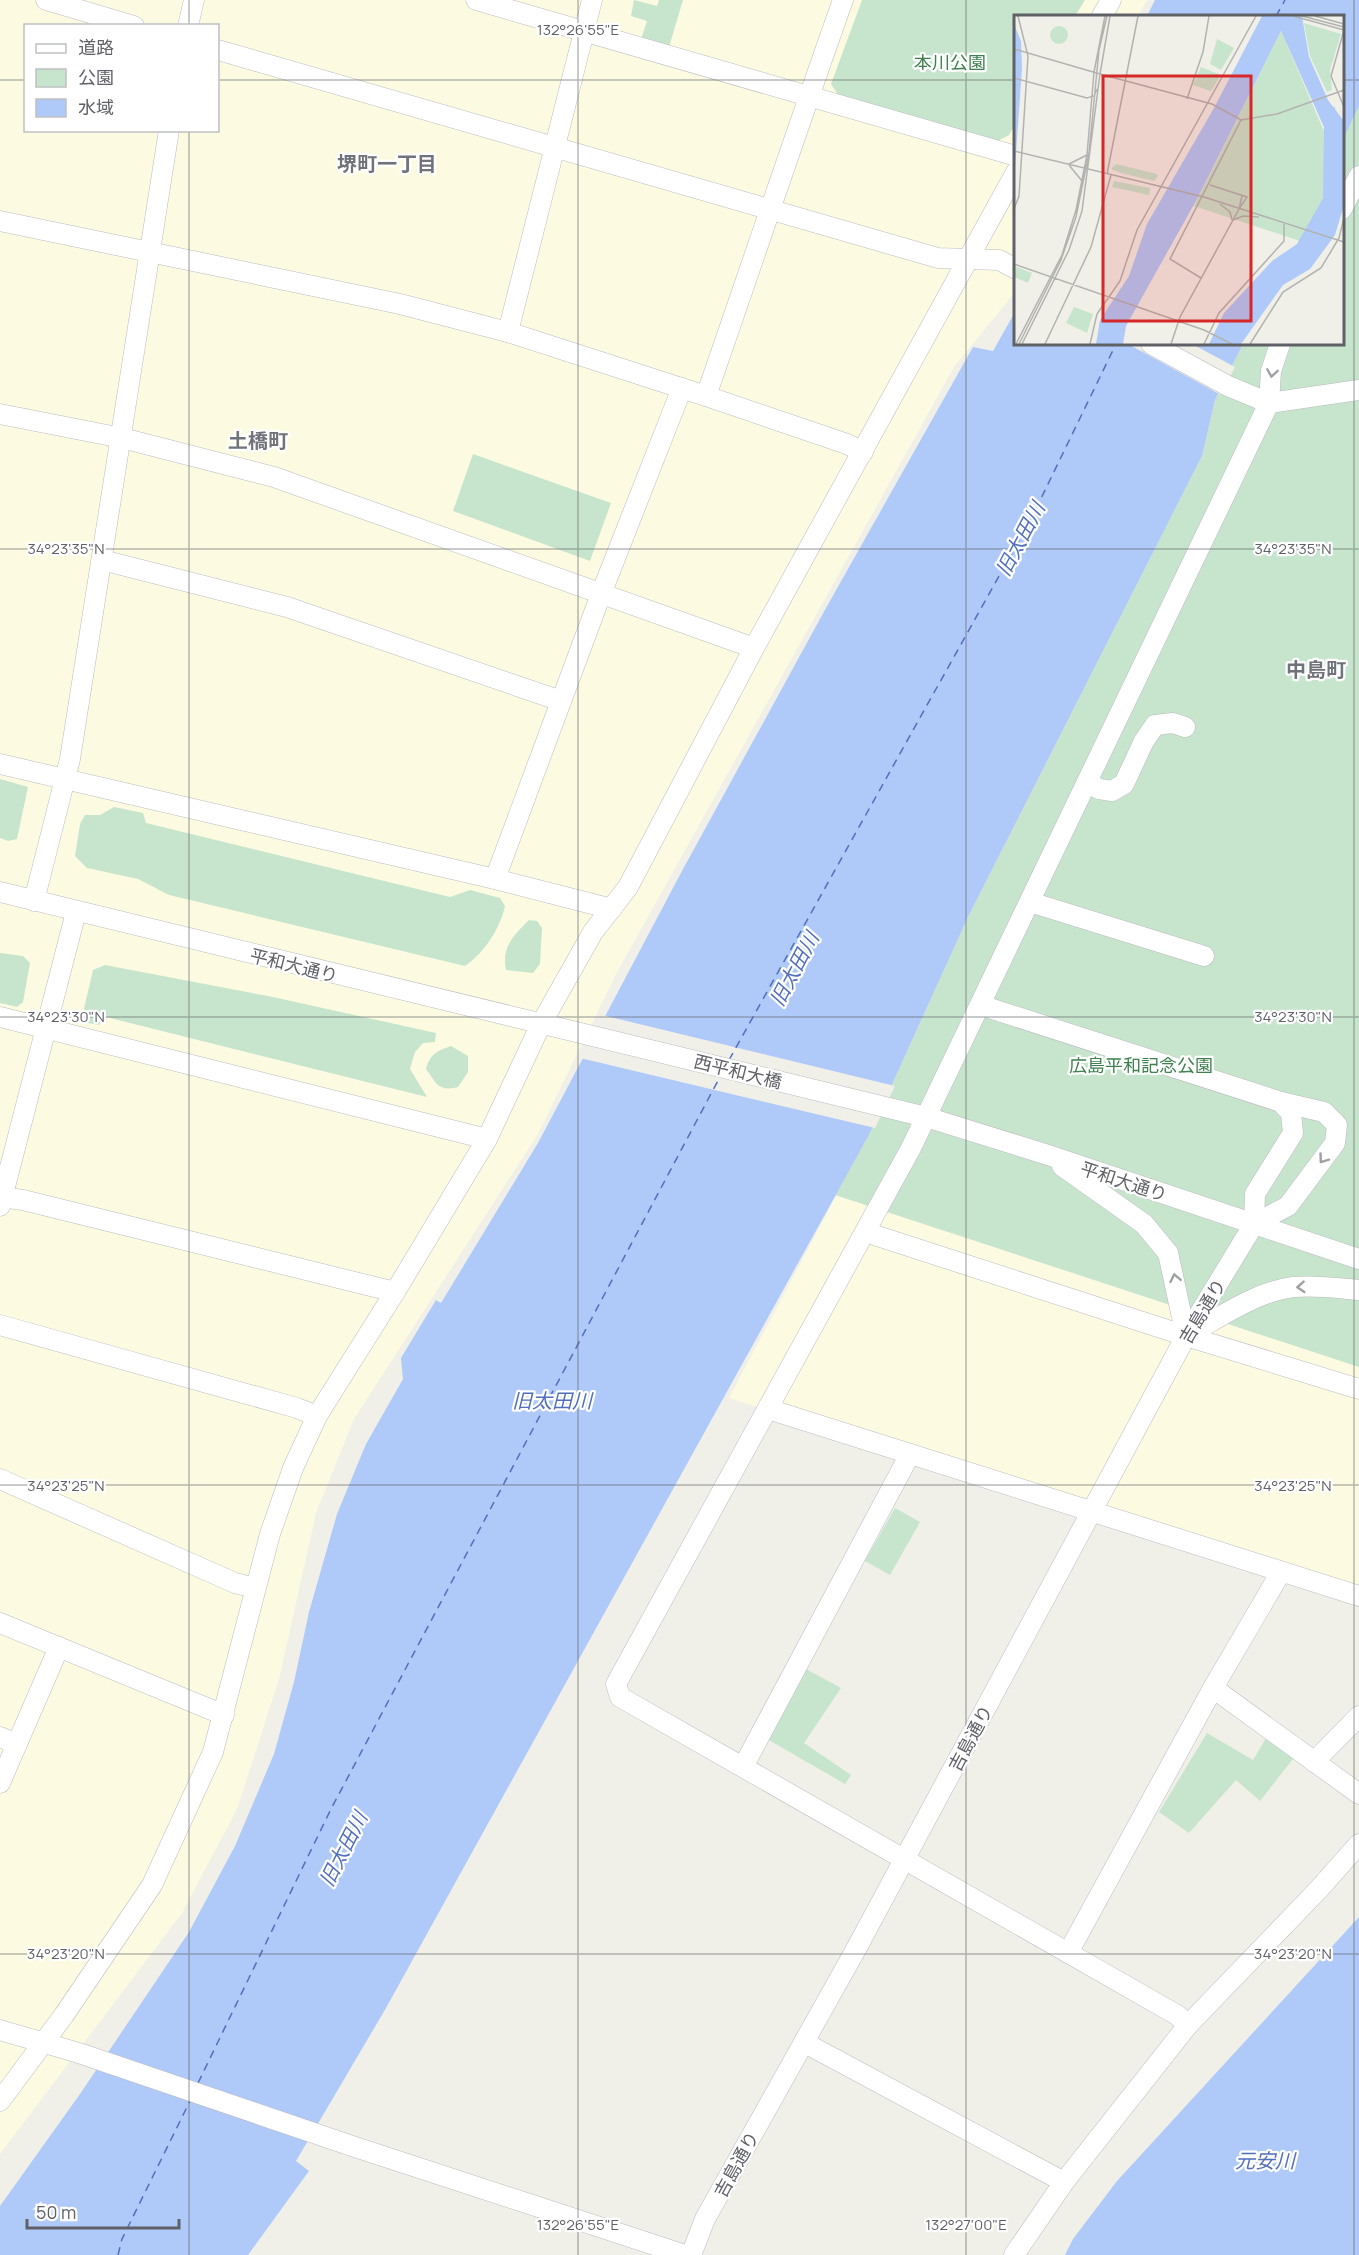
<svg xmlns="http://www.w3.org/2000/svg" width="1359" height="2255" font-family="Manrope,'Noto Sans JP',sans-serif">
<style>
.commercial{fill:#fcfbe1;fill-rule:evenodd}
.green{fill:#c7e5cd}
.water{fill:#afc9f9}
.pier{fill:#f0f0e8}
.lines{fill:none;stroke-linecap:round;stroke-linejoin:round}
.ferry{stroke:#526fbc;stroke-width:1.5;stroke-dasharray:8 6;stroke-linecap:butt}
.minor-casing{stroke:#babbc0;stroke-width:21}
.minor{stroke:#fff;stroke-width:20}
.oneway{stroke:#9fa0a4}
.ticks{fill:none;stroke:#5f6167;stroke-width:1.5;stroke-opacity:0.45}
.labels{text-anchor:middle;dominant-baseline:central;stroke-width:4.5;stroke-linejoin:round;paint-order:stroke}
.park-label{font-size:18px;fill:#3c814e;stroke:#fff}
.street-label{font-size:18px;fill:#5f6167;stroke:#fff}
.neighbourhood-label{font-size:20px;font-weight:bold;fill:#707379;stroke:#fff}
.water-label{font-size:20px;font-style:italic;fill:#526fbc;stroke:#fff}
.inset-river{fill:none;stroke:#afc9f9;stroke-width:3}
.inset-road{fill:none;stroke:#b2b3b0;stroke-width:1.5}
.view{fill:#d62828;fill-opacity:0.15;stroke:#d62828;stroke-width:3}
.inset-edge{fill:none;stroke:#5f6167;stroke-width:3}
.ticks-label{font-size:15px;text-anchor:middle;fill:#5f6167;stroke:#fff;stroke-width:4.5;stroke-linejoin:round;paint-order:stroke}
</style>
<rect width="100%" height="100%" fill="#f0f0e8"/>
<g class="commercial">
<path d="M0,0H1147L1138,16H1016L1015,292L954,367L615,976L538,1134L354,1419L316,1513L279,1679L237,1809L182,1913L0,2154ZM26,26H218V130H26Z"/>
<polygon points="884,1106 1359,1255 1359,1596 729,1398"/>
</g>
<g class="green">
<polygon points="634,0 657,6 659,0 683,0 669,47 641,39 647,21 631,16"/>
<polygon points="862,0 1085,0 1075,16 1016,16 1015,124 1009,135 998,141 839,96 831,84"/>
<polygon points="1359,106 1359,1367 835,1195 870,1133 968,917 1202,456 1215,400 1243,344 1342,344 1343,140"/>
<polygon points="473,454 611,503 590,561 453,511"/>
<polygon points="0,779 28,787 17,839 8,841 0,838"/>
<path d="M114,807L143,813L146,823L450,897L470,890L500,898L505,906C500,929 484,953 465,966L169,895L138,879L87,868L75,856L80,824L85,815H100Z"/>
<path d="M529,920L537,921L542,928L540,964L533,973L506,970C501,947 514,935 529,920Z"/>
<polygon points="0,953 23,956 30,963 23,1002 17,1007 0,1003"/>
<polygon points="105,965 273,997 436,1033 435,1042 423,1043 415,1052 410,1069 427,1097 106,1017 99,1025 87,1023 82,1017 93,970"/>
<path d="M451,1046L468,1056V1072L458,1087C438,1092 437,1084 426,1069C430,1054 437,1051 451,1046Z"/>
<polygon points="895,1508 920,1522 890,1575 865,1561"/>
<polygon points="806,1669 841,1688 804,1743 851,1775 845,1784 767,1739"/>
<polygon points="1207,1733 1253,1760 1268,1735 1296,1755 1260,1801 1236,1780 1189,1833 1159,1812"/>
</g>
<g class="water">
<polygon points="1155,0 1359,0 1359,106 1343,140 1342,16 1147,16"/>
<polygon points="1015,312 1016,344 1243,344 1215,400 1202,456 968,917 870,1133 386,2008 296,2161 309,2171 248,2255 0,2255 0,2206 80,2094 189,1932 235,1846 274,1754 294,1682 309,1612 337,1514 366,1444 403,1379 401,1358 436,1300 441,1303 538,1143 682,871 826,608 973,347 993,351"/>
<polygon points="1359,1917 1359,2255 1065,2255 1073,2239 1117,2181"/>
</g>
<g class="pier">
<polygon points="1128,344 1192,344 1235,367 1221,395"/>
<polygon points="602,1015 895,1086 875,1128 580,1058"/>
</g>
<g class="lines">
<g class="ferry">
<polyline points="1276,16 1285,0"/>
<polyline points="729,1060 1032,517 1116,344"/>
<polyline points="198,2083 331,1809 721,1075"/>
<polyline points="118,2255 122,2239 190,2101"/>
</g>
<g class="minor-casing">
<g id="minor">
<polyline points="46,0 134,26"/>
<polyline points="476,0 1016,156"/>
<polyline points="1102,16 1111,0"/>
<polyline points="188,26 194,0"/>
<polyline points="218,50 938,258 999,260 1016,269"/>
<polyline points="1342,209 1359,176"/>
<polyline points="0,221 400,304 508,332 706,396 847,444 863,452"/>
<polyline points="508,332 592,0"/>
<polyline points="1151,344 1228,386 1269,403 1359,390"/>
<path d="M706,396C752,264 796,132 843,0"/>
<polyline points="0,414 122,438 274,477 754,648"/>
<polyline points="102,560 287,607 561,701"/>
<polyline points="0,764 495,879 612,909"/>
<polyline points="1087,782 1099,789 1112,791 1124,784 1144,741 1155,725 1173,723 1185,727"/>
<polyline points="495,879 601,594 682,388"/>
<polyline points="0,892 926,1117 1045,1154 1359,1259"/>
<polyline points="34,901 70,759 169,130"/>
<polyline points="1030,902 1204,956"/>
<polyline points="980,1005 1281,1102 1324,1112 1337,1125 1335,1143 1288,1206 1254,1224"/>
<polyline points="0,1017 487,1139"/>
<polyline points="1062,1166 1144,1224 1168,1253 1186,1336"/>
<polyline points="0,1197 23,1200 395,1292"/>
<polyline points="0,1206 76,912"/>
<polyline points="865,1232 1186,1336 1359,1389"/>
<polyline points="0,1325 297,1408 317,1416"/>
<path d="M1186,1336C1219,1318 1255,1292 1293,1287C1315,1285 1337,1288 1359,1290"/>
<polyline points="768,1409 1359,1596"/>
<polyline points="0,1479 235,1583 255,1588"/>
<polyline points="0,1623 224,1715"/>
<polyline points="1213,1688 1359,1794"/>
<polyline points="0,1737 17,1744"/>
<polyline points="1314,1762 1359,1716"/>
<polyline points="743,1767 910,1454"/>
<polyline points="0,1783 59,1647"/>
<polyline points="1068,1953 1213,1688 1281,1572"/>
<polyline points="1188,2025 1177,2015 620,1697 616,1684 911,1148 1269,403 1271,371 1280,344"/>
<polyline points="0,2030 79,2053 352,2146 685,2255"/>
<polyline points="805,2043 1064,2182"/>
<polyline points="0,2101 64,2015 152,1885 213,1752 270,1534 293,1468 317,1416 395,1292 487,1139 541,1024 593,932 628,887 754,648 1016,172"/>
<polyline points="691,2255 705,2219 855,1951 1186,1336 1254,1224 1255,1194 1293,1133 1291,1113 1281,1102"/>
<polyline points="1014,2255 1064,2182 1188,2025 1319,1889 1359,1844"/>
</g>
</g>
<use href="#minor" class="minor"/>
</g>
<defs><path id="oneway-chevron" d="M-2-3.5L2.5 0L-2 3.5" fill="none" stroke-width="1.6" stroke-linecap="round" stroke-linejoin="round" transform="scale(1.5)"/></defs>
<g class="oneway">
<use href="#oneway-chevron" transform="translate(1272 373) rotate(99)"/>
<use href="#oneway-chevron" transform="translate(1323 1159) rotate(126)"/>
<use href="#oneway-chevron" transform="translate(1175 1278) rotate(-101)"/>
<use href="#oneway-chevron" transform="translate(1301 1287) rotate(176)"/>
</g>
<path class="ticks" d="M189,0V26M578,0V2255M966,0V2255M1354,0V2255M0,80H26M218,80H1016M1342,80H1359M189,130V2255M0,549H1359M0,1017H1359M0,1485H1359M0,1954H1359"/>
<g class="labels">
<g class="park-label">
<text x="950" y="62">本川公園</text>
<text x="1141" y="1065">広島平和記念公園</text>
</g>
<g class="street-label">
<text transform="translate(294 965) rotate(14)">平和大通り</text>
<text transform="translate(738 1071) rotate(14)">西平和大橋</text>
<text transform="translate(1124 1181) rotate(18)">平和大通り</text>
<text transform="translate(1202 1311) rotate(-59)">吉島通り</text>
<text transform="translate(970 1738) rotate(-62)">吉島通り</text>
<text transform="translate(736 2164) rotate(-61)">吉島通り</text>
</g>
<g class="neighbourhood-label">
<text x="387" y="163">堺町一丁目</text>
<text x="258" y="440">土橋町</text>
<text x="1316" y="669">中島町</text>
</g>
<g class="water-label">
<text transform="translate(1020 539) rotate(-62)">旧太田川</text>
<text transform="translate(794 969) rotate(-62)">旧太田川</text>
<text x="552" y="1400">旧太田川</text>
<text transform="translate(343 1849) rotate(-63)">旧太田川</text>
<text x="1265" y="2160">元安川</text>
</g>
</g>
<g transform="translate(1014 15)">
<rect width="330" height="330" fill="#f0f0e8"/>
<path d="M290,8L327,19L316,55L318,75L313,77L296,41ZM36 20a9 9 0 1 1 18 0a9 9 0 1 1-18 0ZM267,16L312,121L309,183L286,226L180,191ZM203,24L220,33L207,55L196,49ZM187,52L207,60L197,76L179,70ZM102,149L143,159L144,161L140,166L107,158L97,154ZM100,166L136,173L135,180L98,172ZM0,251L18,258L14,268L0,262ZM60,292L79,299L73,318L52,308Z" fill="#c7e5cd"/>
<path d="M248,1H288L295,42L314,85L330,106V190L321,220L296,254L269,270L227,329H195L210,298L258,246L283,229L309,183L310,112L267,16L183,184L112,311L109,329H82L86,305L115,261L133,209L200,93ZM0,9L7,26L8,53L0,167Z" fill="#afc9f9"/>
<path class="inset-river" d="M97,329L102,304L125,257L243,34L261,8L275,12L303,76L315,93L321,94"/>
<path class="inset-road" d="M279,1L330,15M288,1L330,12M301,1L330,9M330,15L317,61L330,92M0,34L86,59L96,1M80,57L91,1M0,63L73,83L80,81L83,74M173,84L189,37L195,1M0,136L190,182L330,227M55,149L73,140M55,150L68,166M93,159L124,1M196,170L233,182L225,194M206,189L216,197L218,205M0,194L5,181L14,41L4,1M219,205L229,201L245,202M0,249L190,315L218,329M187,263L156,244L227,105M2,329L48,240L62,195L73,140L80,57M5,329L47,245L62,202L75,138L85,35L93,1M8,329L55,235L68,196L86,59L198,89L227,105L263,99L330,75M31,329L77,232L97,160M76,329L83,299L106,266L123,215L242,1M157,329L166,302L225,194L228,181M190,329L205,298L270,226V209M236,329L269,277L307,253L325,223L330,203"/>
<path class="view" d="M89,61H237V306H89Z"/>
<rect width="330" height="330" class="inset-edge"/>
</g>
<g class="ticks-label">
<text x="578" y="35">132°26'55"E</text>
<text x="66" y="554">34°23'35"N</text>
<text x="1293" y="554">34°23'35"N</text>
<text x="66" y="1022">34°23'30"N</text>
<text x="1293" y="1022">34°23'30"N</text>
<text x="66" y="1491">34°23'25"N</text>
<text x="1293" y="1491">34°23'25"N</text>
<text x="66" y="1959">34°23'20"N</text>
<text x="1293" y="1959">34°23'20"N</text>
<text x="578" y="2230">132°26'55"E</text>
<text x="966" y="2230">132°27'00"E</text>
</g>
<rect x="24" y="24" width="195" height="108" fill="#ffffff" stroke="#bfc0c2" stroke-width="1.5"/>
<rect x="36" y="44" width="30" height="9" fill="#ffffff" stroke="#bfc0c2" stroke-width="1.5"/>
<text x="78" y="54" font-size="18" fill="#5f6167">道路</text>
<rect x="36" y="69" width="30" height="18" fill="#c7e5cd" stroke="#bfc0c2" stroke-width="1.5"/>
<text x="78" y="84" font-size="18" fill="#5f6167">公園</text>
<rect x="36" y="99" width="30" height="18" fill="#afc9f9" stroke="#bfc0c2" stroke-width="1.5"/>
<text x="78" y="114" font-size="18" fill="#5f6167">水域</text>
<path d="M27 2219v9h152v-9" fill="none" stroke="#5f6167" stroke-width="3"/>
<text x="36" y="2219" font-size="18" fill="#5f6167" stroke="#ffffff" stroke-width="4.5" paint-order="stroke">50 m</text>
</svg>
